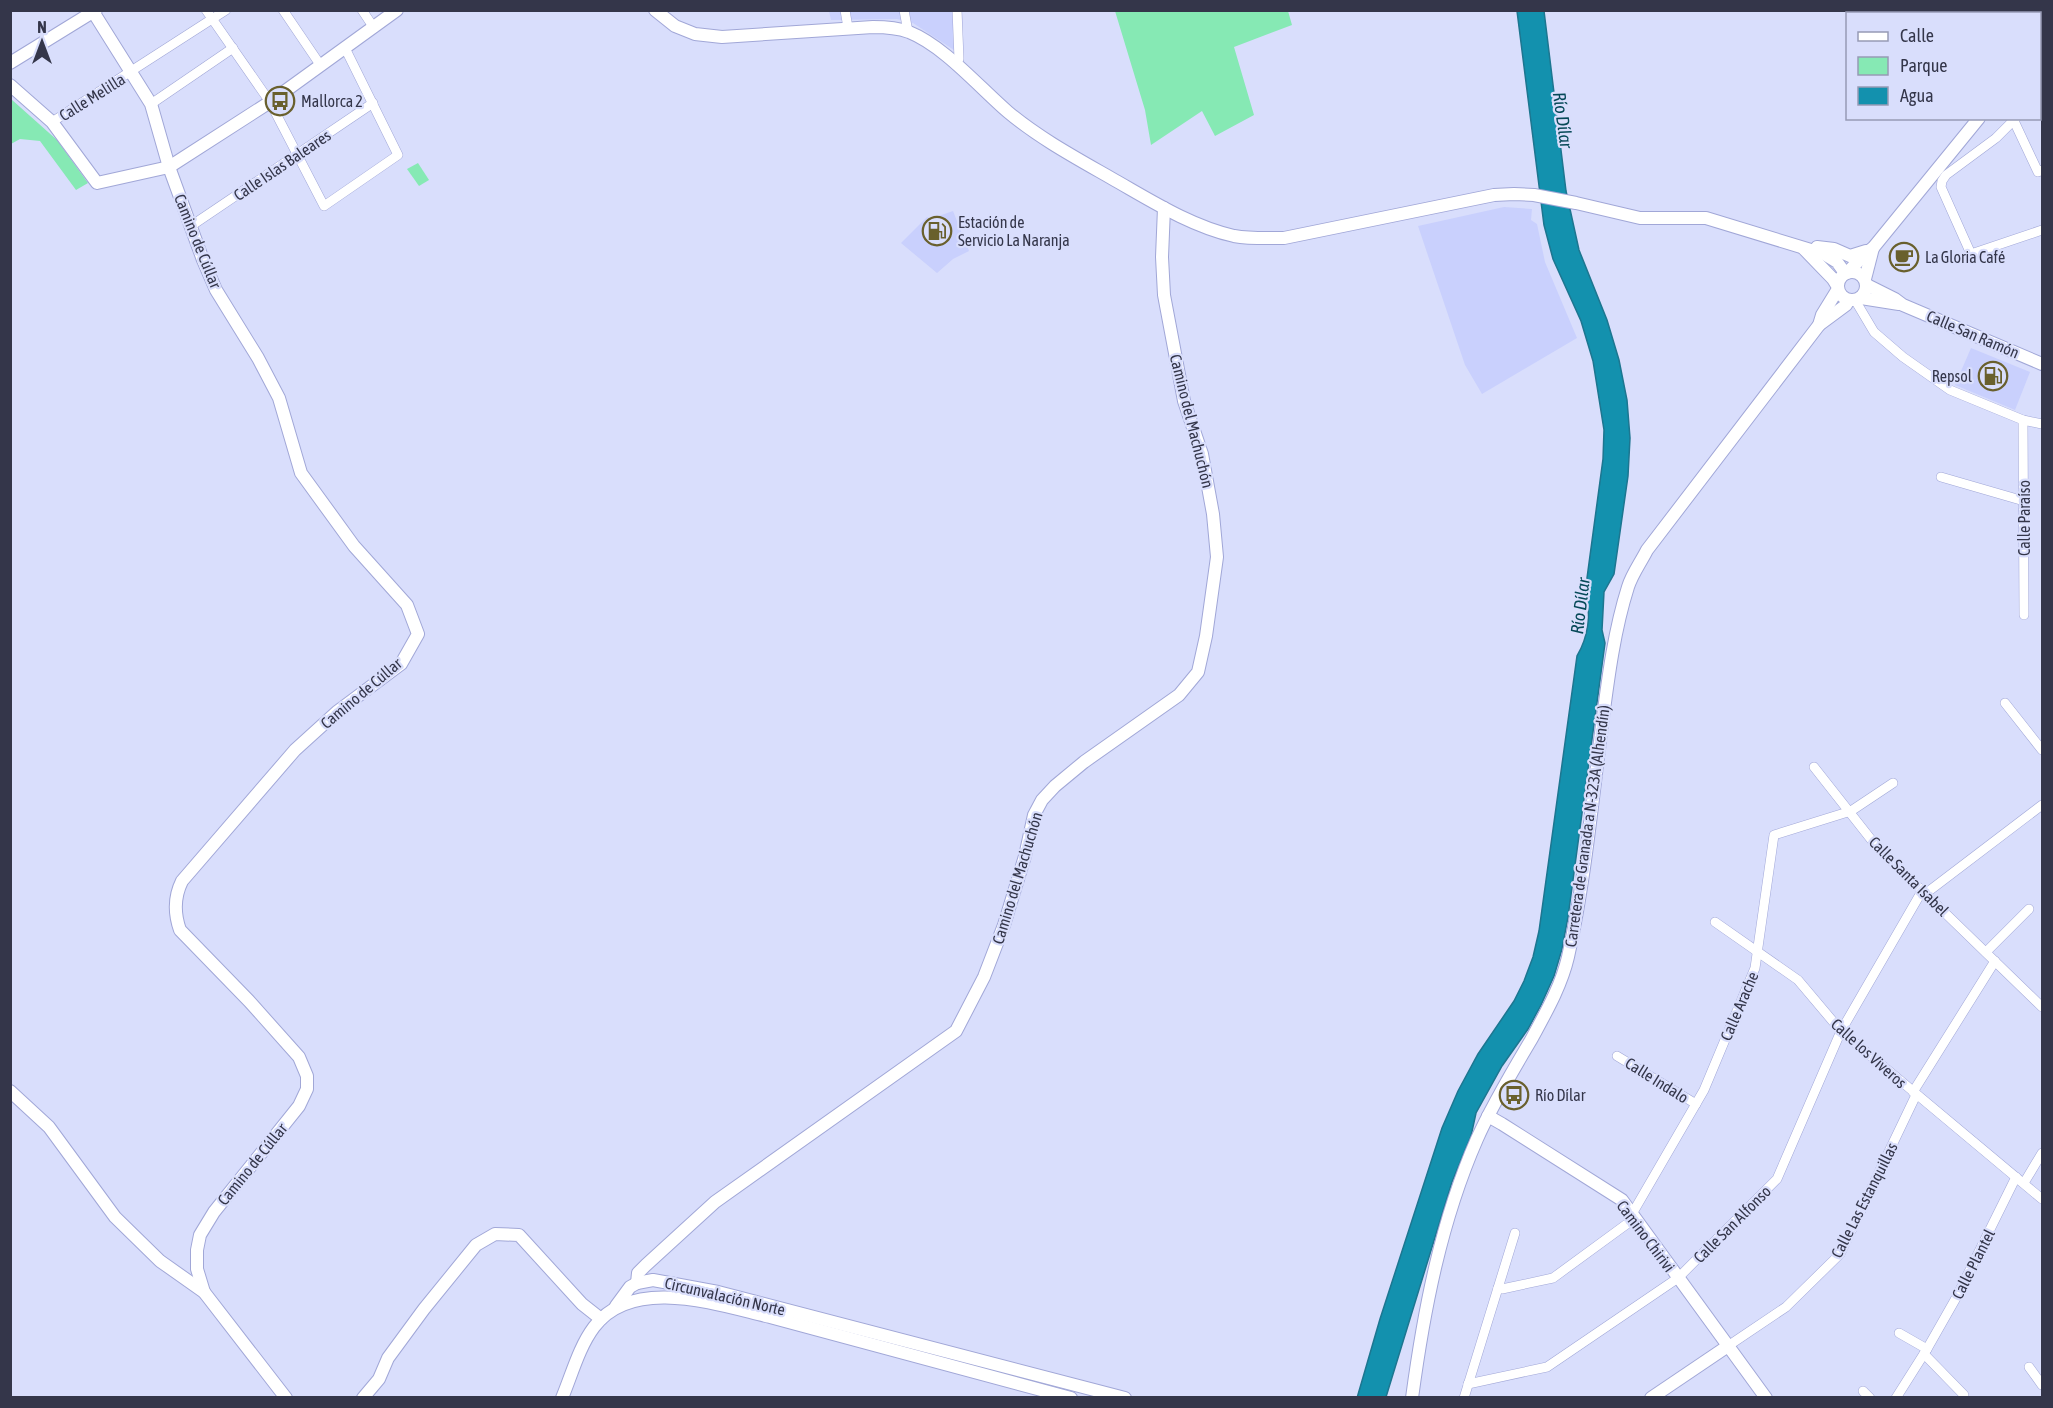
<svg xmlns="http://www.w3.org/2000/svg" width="2053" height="1408" font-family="'Asap Condensed',sans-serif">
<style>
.built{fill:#c9d0fd}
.green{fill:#86e9b4}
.water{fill:#1391ae;stroke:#1d7690;stroke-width:1.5}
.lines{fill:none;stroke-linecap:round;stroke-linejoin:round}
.street-casing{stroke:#a1a7d7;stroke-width:10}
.secondary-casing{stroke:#a1a7d7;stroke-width:14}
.street{stroke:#fff;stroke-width:9}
.secondary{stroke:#fff;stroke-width:12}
.labels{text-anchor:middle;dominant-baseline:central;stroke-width:4.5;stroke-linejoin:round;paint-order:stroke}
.street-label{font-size:16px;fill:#34364a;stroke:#d9defc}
.poi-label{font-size:16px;fill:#34364a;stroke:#d9defc;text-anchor:start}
.water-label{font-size:18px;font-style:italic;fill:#064958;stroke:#d9defc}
</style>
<rect width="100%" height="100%" fill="#d9defc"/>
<g class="built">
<polygon points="829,11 962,11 963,56 913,23 897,19 831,20"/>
<polygon points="1504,207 1532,209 1531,220 1537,224 1545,262 1577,338 1482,394 1465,365 1418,226"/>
<polygon points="953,211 969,251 953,259 937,273 901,243 927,217 930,219"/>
<polygon points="1971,348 2030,372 2015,410 1955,385"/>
</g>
<g class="green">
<polygon points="1115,11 1288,11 1292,25 1234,47 1254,115 1215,136 1202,111 1151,145 1145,110"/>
<polygon points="11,99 57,140 88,183 76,190 40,141 20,139 11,144"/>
<polygon points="418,163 429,180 419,186 407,169"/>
</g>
<path class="water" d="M1517,11H1544L1566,191L1579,250L1607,320L1619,360L1627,400L1630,438L1628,476L1614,574L1604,592L1602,630L1605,643L1568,917L1562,949L1554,976L1541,1005L1528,1029L1502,1066L1476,1113L1471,1136L1452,1182L1386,1397L1357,1398L1380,1319L1442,1128L1458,1091L1478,1054L1514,1001L1524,981L1533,957L1539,931L1577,656C1588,637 1592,614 1585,593L1603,459L1604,430L1593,361L1581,321L1553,259L1544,225Z"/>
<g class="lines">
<g class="street-casing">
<g id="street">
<polyline points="206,10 270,102 324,206 398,155 345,48"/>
<polyline points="283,10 321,66"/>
<polyline points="362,10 374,28"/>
<polyline points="845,10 848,28"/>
<polyline points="904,10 908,32"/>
<polyline points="955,64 959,59 957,10"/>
<polyline points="2040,80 2042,74"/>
<polyline points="151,104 233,48"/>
<polyline points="2016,118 1996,138 1946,175 1942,181 1941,187 1971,254 2042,230"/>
<polyline points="2014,121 2038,172 2042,170"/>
<polyline points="52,122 226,10"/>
<polyline points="191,226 373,103"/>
<polyline points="1855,300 1874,332 1903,357 1950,390 2023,420 2042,424"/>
<polyline points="2023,420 2024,615"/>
<polyline points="1941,477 2024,501"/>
<polyline points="2005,703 2042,750"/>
<polyline points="1814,767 1877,847 2042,1007"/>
<polyline points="1925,894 2042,805"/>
<polyline points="1715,922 1798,980 1841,1031 2042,1199"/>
<polyline points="1986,952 2029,909"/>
<polyline points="1617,1056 1696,1104"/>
<polyline points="1913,1092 1995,961"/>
<polyline points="2024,1183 2042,1153"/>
<polyline points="1632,1214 1704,1090 1755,968 1774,835 1851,811 1893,783"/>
<polyline points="1498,1288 1502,1289 1553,1278 1635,1218"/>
<polyline points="1899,1333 1927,1349"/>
<polyline points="1728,1346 1786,1307 1840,1254 1916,1095"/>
<polyline points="1924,1354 1964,1395"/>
<polyline points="2029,1367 2042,1385"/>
<polyline points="1468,1384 1547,1367 1678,1278 1777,1179 1841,1031 1922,891"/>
<polyline points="1863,1391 1870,1398"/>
<polyline points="1464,1398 1515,1233"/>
<polyline points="1896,1398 1927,1349 1956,1298 2016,1177"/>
</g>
</g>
<g class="secondary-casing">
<g id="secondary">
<path d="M92,10L151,104L169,167L203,260L216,290L258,358L279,398L301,473L354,546L407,605L418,634L401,664L338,711L295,750L182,881C174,897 174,913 180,930L249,1001L299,1057L307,1076V1089L299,1106L214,1212L200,1235L197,1250V1269L204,1292"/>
<path d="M655,10L675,26L695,34L722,37L873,27C886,27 898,28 909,32C944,46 979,87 1008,112C1039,138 1076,158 1111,178C1150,200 1190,226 1234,236C1251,239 1268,238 1284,238L1494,195L1514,194L1534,195L1576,203L1640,218H1706L1824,254L1837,262L1845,273"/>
<polyline points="2040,45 2042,42"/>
<polyline points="10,63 96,10"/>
<polyline points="10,85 52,122 97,183 169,167 270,102 397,10"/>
<polyline points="1817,247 1834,249 1850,256 1866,251"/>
<polyline points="1804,249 1833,279 1838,287"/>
<circle cx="1852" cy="286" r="14"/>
<polyline points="1847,273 1866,253 1873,248 1979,118"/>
<polyline points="1865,279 1873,248"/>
<polyline points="1867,285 1895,299 1903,305 2042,364"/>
<polyline points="1861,298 1899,304"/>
<polyline points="1819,325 1846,305 1849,300"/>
<polyline points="10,1091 49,1127 115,1217 160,1261 204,1292 286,1398"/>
<polyline points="1488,1116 1502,1124 1622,1200 1766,1398"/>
<polyline points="637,1283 638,1273 646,1265 715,1202 956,1031 984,977 1004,925 1025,856 1034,815 1042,800 1055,786 1084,762 1179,695 1198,672 1206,636 1217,557 1213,514 1202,454 1184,401 1164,295 1162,257 1164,208"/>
<polyline points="616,1306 630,1287 637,1283 653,1280 718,1292 1125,1398"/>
<polyline points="363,1398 379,1379 388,1358 424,1309 476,1245 495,1234 519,1235 582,1304 601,1319"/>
<path d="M562,1398C572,1374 579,1347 594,1327C633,1275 718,1305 770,1317L1071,1398"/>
<path d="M1412,1398C1424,1309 1441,1221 1477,1139C1492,1105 1512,1072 1531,1040C1545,1014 1561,987 1568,957C1585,881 1592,802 1602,725C1608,679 1614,631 1628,587C1632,574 1641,562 1647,550L1819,325L1822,315L1838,289"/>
<polyline points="1651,1398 1728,1346"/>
</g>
</g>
<use href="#street" class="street"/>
<use href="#secondary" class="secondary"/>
</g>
<defs>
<g id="bus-ring" transform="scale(1.5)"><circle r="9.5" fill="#d9defc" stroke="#69602d" stroke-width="1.5"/><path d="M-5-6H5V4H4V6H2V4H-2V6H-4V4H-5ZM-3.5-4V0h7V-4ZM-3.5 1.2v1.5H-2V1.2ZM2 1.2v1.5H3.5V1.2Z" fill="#69602d"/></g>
<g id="fuel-ring" transform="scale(1.5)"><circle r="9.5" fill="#d9defc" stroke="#69602d" stroke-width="1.5"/><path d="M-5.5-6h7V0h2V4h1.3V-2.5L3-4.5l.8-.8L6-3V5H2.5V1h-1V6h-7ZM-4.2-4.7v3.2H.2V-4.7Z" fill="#69602d"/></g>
<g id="cafe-ring" transform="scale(1.5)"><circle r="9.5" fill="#d9defc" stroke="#69602d" stroke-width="1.5"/><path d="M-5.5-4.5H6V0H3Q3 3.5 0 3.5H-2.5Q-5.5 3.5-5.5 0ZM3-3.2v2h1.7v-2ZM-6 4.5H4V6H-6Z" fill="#69602d"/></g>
</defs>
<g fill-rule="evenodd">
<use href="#bus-ring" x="280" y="101"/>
<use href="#fuel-ring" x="937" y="231"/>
<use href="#cafe-ring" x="1904" y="257"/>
<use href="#fuel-ring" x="1993" y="376"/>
<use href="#bus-ring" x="1514" y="1095"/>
</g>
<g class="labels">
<g class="street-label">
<text transform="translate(92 97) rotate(-32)">Calle Melilla</text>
<text transform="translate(282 165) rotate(-34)">Calle Islas Baleares</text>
<text transform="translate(198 241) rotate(68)">Camino de Cúllar</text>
<text transform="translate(1973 334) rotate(23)">Calle San Ramón</text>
<text transform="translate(1192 421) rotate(76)">Camino del Machuchón</text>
<text transform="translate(2024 518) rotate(-90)">Calle Paraíso</text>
<text transform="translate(361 693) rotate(-40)">Camino de Cúllar</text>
<text transform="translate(1587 826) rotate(-82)">Carretera de Granada a N-323A (Alhendín)</text>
<text transform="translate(1909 876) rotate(45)">Calle Santa Isabel</text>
<text transform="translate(1017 878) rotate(-73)">Camino del Machuchón</text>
<text transform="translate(1739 1006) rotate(-67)">Calle Arache</text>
<text transform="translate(1869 1053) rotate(42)">Calle los Viveros</text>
<text transform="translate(1657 1080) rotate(32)">Calle Indalo</text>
<text transform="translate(252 1164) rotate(-51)">Camino de Cúllar</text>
<text transform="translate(1864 1200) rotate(-63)">Calle Las Estanquillas</text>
<text transform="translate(1732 1224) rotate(-45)">Calle San Alfonso</text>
<text transform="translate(1646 1236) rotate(53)">Camino Chirivi</text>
<text transform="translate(1973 1264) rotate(-63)">Calle Plantel</text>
<text transform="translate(725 1296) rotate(13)">Circunvalación Norte</text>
</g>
<g class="poi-label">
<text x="301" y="101">Mallorca 2</text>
<text x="958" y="222">Estación de<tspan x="958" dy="18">Servicio La Naranja</tspan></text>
<text x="1925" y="257">La Gloria Café</text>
<text x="1972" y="376" text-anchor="end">Repsol</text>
<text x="1535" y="1095">Río Dílar</text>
</g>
<g class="water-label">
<text transform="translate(1563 120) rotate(82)">Río Dílar</text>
<text transform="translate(1580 606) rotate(-83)">Río Dílar</text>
</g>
</g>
<rect width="2053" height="1408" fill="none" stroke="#34364a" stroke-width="24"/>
<rect x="1846" y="12" width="195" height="108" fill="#d9defc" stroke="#979bb5" stroke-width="1.5"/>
<rect x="1858" y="32" width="30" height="9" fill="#ffffff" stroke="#979bb5" stroke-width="1.5"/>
<text x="1900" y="42" font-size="18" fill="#34364a">Calle</text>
<rect x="1858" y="57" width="30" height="18" fill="#86e9b4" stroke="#979bb5" stroke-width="1.5"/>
<text x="1900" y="72" font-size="18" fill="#34364a">Parque</text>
<rect x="1858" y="87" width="30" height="18" fill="#1391ae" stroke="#979bb5" stroke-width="1.5"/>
<text x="1900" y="102" font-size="18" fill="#34364a">Agua</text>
<g transform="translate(42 42)" stroke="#d9defc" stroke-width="4.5" paint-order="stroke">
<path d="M0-4.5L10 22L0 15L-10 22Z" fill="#34364a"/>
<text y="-9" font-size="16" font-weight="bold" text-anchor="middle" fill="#34364a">N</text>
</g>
</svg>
